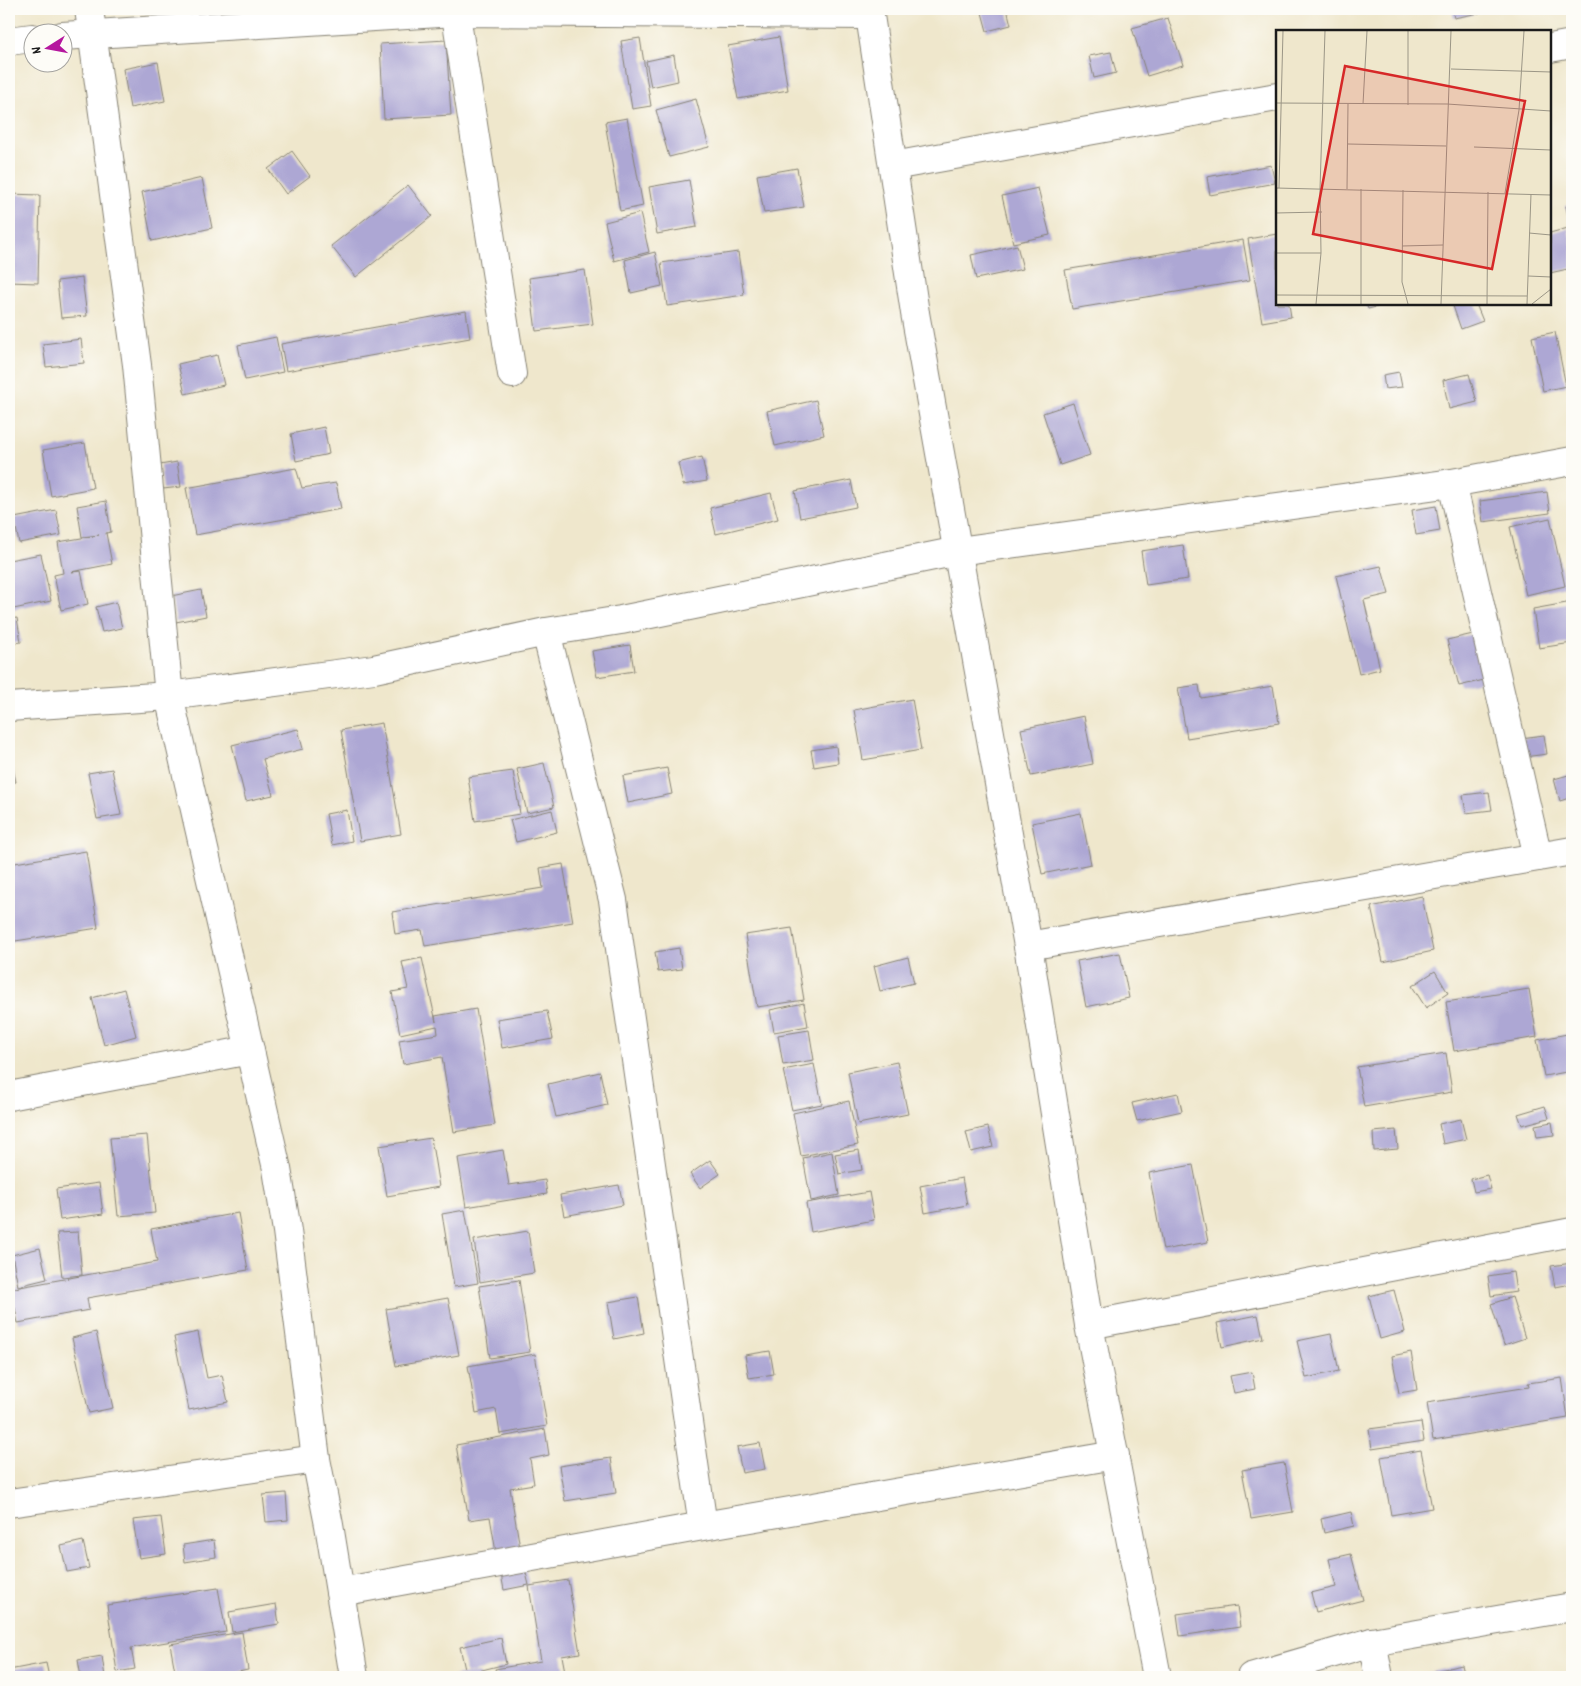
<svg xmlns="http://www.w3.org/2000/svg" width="1581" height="1686" viewBox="0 0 1581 1686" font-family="Dekko,sans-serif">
	<rect width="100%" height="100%" fill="#fdfcf7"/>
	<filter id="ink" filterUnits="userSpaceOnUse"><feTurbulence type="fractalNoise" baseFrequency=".02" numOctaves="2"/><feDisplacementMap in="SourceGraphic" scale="10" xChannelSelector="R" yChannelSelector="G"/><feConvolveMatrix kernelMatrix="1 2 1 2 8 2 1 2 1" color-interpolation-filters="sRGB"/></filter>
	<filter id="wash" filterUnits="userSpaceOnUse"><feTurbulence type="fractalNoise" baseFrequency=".0096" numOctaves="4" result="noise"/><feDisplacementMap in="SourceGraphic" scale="20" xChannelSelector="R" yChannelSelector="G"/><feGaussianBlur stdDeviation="1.12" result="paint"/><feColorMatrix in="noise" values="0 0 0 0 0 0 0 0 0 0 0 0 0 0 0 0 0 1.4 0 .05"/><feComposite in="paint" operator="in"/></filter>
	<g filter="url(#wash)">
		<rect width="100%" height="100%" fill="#efe7cc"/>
		<g id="blocks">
			<!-- building -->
			<g fill="#ada7d4">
				<path d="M 981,9 L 1007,9 L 1011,25 L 987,31 Z"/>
				<path d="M 1452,9 L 1478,9 L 1479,13 L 1454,18 Z"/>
				<path d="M 1168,18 L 1183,65 L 1147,76 L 1132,28 Z"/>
				<path d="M 779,37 L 788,90 L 738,99 L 728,46 Z"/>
				<path d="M 640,38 L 651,106 L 632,109 L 621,41 Z"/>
				<path d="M 446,40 L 451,115 L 384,119 L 380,44 Z"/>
				<path d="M 1111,52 L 1116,73 L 1094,78 L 1089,56 Z"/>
				<path d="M 674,55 L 678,81 L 651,87 L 646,61 Z"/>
				<path d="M 158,62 L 165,101 L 130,108 L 123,69 Z"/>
				<path d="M 696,99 L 709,147 L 669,157 L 656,110 Z"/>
				<path d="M 627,118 L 643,206 L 620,211 L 605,122 Z"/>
				<path d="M 292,151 L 310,176 L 286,194 L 268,169 Z"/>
				<path d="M 1271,165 L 1275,183 L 1210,195 L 1207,177 Z"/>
				<path d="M 797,168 L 804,207 L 764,213 L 757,175 Z"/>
				<path d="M 202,178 L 212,228 L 152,241 L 142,192 Z"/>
				<path d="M 689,180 L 697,227 L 657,234 L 649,187 Z"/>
				<path d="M 408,185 L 432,216 L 356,277 L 331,246 Z"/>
				<path d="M 1038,188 L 1050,235 L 1013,243 L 1002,196 Z"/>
				<path d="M 9,194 L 40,195 L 38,283 L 9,282 Z"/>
				<path d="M 1572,204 L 1572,232 L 1571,232 L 1566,206 Z"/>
				<path d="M 640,213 L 649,252 L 614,261 L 605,222 Z"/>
				<path d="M 1568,228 L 1572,247 L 1572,268 L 1550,273 L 1550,233 Z"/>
				<path d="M 1277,234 L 1277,304 L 1289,304 L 1291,317 L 1262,322 L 1248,239 Z"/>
				<path d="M 1243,240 L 1250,280 L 1072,309 L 1065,270 Z"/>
				<path d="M 1017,245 L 1023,269 L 976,279 L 971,255 Z"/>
				<path d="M 655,252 L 662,286 L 631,293 L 625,260 Z"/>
				<path d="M 738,252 L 744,295 L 667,306 L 661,263 Z"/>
				<path d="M 585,270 L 593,324 L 536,331 L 529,278 Z"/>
				<path d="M 82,278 L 87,316 L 61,318 L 57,281 Z"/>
				<path d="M 1366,304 L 1388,304 L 1368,309 Z"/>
				<path d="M 1460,304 L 1476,304 L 1483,321 L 1461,329 L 1453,306 Z"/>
				<path d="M 466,311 L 470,338 L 286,371 L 281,344 Z"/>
				<path d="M 1555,332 L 1566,386 L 1543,391 L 1532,337 Z"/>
				<path d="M 276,337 L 283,372 L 245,380 L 238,345 Z"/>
				<path d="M 81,339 L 84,363 L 46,367 L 43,344 Z"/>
				<path d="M 217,355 L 224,385 L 185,394 L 178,364 Z"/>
				<path d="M 1399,372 L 1402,387 L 1385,389 L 1383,375 Z"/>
				<path d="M 1469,374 L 1477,402 L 1449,409 L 1443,380 Z"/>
				<path d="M 816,400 L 824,435 L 775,446 L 767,411 Z"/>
				<path d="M 1073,403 L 1090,455 L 1060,465 L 1043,413 Z"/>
				<path d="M 324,427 L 329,454 L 296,461 L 291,434 Z"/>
				<path d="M 85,443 L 93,488 L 51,496 L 43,450 Z"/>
				<path d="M 702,457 L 707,481 L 683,485 L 678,463 Z"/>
				<path d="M 177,462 L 181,487 L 163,489 L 160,465 Z"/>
				<path d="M 296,468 L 302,488 L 336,483 L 341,509 L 195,535 L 186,488 Z"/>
				<path d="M 851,480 L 856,507 L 800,518 L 795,491 Z"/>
				<path d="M 1547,492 L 1550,513 L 1483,522 L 1480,501 Z"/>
				<path d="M 771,493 L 778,519 L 716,534 L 710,508 Z"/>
				<path d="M 106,501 L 111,532 L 106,533 L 112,564 L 71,572 L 81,571 L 88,604 L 61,610 L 54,575 L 63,573 L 58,542 L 99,535 L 82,537 L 77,506 Z"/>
				<path d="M 1436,506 L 1440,531 L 1416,535 L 1412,510 Z"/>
				<path d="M 56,510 L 61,535 L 19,543 L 14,518 Z"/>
				<path d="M 1550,518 L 1565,586 L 1526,595 L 1510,527 Z"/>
				<path d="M 1183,545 L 1188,579 L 1146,585 L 1141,551 Z"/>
				<path d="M 41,554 L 51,601 L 9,610 L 9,560 Z"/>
				<path d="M 1381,566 L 1389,594 L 1364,600 L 1380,669 L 1359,674 L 1336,576 Z"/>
				<path d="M 201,590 L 206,616 L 176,622 L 171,596 Z"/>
				<path d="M 116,602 L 122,628 L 102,632 L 96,607 Z"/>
				<path d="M 1572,602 L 1572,643 L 1539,648 L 1533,609 Z"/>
				<path d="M 17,618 L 21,642 L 9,644 L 9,619 Z"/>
				<path d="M 1473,634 L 1484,680 L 1459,686 L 1447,640 Z"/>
				<path d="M 630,645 L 634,671 L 597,677 L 592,651 Z"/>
				<path d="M 1199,685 L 1201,698 L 1273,686 L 1279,723 L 1187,738 L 1178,688 Z"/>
				<path d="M 912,699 L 921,750 L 863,760 L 854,710 Z"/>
				<path d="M 1084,716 L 1093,764 L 1031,776 L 1021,729 Z"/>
				<path d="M 382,723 L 401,834 L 360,841 L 341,730 Z"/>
				<path d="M 298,729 L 303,749 L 263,759 L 273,795 L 246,801 L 232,745 Z"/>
				<path d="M 1544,735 L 1547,754 L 1524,757 L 1521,738 Z"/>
				<path d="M 836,746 L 838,763 L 814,767 L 811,750 Z"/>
				<path d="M 9,752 L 16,782 L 9,783 Z"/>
				<path d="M 544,763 L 554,807 L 527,813 L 517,769 Z"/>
				<path d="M 667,768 L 672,794 L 628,803 L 623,776 Z"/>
				<path d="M 112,769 L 121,815 L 97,819 L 88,773 Z"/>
				<path d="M 513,771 L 520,814 L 475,821 L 468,777 Z"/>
				<path d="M 1572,774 L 1572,797 L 1560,801 L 1554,779 Z"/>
				<path d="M 1489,792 L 1492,810 L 1466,813 L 1463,795 Z"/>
				<path d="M 347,810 L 352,841 L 332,845 L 326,814 Z"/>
				<path d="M 552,810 L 557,832 L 516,842 L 510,820 Z"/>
				<path d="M 1081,813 L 1091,864 L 1042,874 L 1032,823 Z"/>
				<path d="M 86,851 L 98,928 L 9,942 L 9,864 Z"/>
				<path d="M 563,864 L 573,922 L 425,946 L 422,930 L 395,934 L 392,912 L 543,888 L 540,868 Z"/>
				<path d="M 1422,896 L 1433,951 L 1383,962 L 1371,907 Z"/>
				<path d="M 792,928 L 804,1000 L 757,1007 L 745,935 Z"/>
				<path d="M 679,948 L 682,969 L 658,972 L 655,952 Z"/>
				<path d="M 1120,953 L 1129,998 L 1086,1007 L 1077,961 Z"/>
				<path d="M 908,957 L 914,983 L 880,991 L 874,966 Z"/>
				<path d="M 422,958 L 436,1022 L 435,1016 L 476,1009 L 495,1125 L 454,1132 L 442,1057 L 403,1064 L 399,1040 L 438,1034 L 437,1026 L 400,1034 L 392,992 L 408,989 L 402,962 Z"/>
				<path d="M 1435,971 L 1448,993 L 1426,1008 L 1412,986 Z"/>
				<path d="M 124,989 L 136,1036 L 104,1045 L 92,998 Z"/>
				<path d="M 1529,989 L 1537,1037 L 1454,1051 L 1446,1002 Z"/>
				<path d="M 804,1003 L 808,1026 L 774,1032 L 770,1010 Z"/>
				<path d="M 547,1011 L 553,1039 L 502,1048 L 497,1019 Z"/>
				<path d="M 809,1030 L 814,1060 L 783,1065 L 778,1035 Z"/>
				<path d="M 1572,1033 L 1572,1071 L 1544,1076 L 1537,1040 Z"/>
				<path d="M 1446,1053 L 1452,1092 L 1364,1107 L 1357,1067 Z"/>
				<path d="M 897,1062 L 908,1114 L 858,1124 L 848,1072 Z"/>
				<path d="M 814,1064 L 822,1104 L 792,1110 L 783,1070 Z"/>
				<path d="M 600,1072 L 607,1105 L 556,1117 L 548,1084 Z"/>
				<path d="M 1178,1093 L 1182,1111 L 1137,1121 L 1132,1103 Z"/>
				<path d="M 849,1101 L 858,1145 L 801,1156 L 793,1113 Z"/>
				<path d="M 1545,1106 L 1549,1118 L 1522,1125 L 1518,1114 Z"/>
				<path d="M 1461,1119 L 1466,1139 L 1443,1144 L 1439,1124 Z"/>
				<path d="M 1552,1122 L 1554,1135 L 1537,1137 L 1535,1125 Z"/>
				<path d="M 988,1127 L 993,1147 L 971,1152 L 966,1132 Z"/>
				<path d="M 1396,1130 L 1398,1149 L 1374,1151 L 1373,1132 Z"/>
				<path d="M 147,1135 L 155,1213 L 118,1216 L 110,1138 Z"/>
				<path d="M 431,1138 L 439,1187 L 387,1196 L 379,1146 Z"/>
				<path d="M 503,1150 L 509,1185 L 545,1180 L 547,1194 L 466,1207 L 458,1158 Z"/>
				<path d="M 859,1150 L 862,1170 L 839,1174 L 835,1154 Z"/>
				<path d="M 832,1152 L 839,1195 L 811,1201 L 803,1158 Z"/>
				<path d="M 710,1160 L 720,1174 L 700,1188 L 690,1174 Z"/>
				<path d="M 1193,1165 L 1208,1242 L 1163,1250 L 1149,1173 Z"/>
				<path d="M 1487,1175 L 1491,1189 L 1474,1192 L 1471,1179 Z"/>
				<path d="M 962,1178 L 967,1205 L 925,1213 L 920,1186 Z"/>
				<path d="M 99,1183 L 103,1214 L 60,1220 L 56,1189 Z"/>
				<path d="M 619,1185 L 623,1205 L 564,1216 L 560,1195 Z"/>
				<path d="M 869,1192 L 874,1220 L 811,1232 L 806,1203 Z"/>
				<path d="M 465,1210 L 478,1283 L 454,1287 L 442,1214 Z"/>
				<path d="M 238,1213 L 248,1270 L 87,1298 L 89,1310 L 18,1323 L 15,1308 L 9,1310 L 9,1289 L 157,1262 L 151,1229 Z"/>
				<path d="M 528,1231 L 534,1273 L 480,1282 L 474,1240 Z"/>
				<path d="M 78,1232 L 82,1275 L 62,1277 L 57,1233 Z"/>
				<path d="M 40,1248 L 47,1279 L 18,1286 L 12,1255 Z"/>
				<path d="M 1572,1263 L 1572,1284 L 1555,1287 L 1551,1266 Z"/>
				<path d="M 1513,1272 L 1516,1292 L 1491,1296 L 1488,1276 Z"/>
				<path d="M 519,1280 L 530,1352 L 490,1358 L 479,1286 Z"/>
				<path d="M 1394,1290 L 1405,1332 L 1380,1339 L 1369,1296 Z"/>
				<path d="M 638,1297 L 644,1333 L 614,1339 L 608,1302 Z"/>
				<path d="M 1512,1297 L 1525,1338 L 1504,1345 L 1491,1304 Z"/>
				<path d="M 448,1298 L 459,1355 L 396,1366 L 386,1309 Z"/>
				<path d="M 1258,1315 L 1263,1338 L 1222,1347 L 1217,1323 Z"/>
				<path d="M 96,1332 L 113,1408 L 89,1413 L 72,1338 Z"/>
				<path d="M 198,1332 L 207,1378 L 222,1375 L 228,1402 L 189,1410 L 174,1337 Z"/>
				<path d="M 1331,1334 L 1339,1371 L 1306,1378 L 1297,1341 Z"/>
				<path d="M 770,1351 L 774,1374 L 749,1378 L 745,1355 Z"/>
				<path d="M 1411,1352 L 1417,1390 L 1399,1393 L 1392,1356 Z"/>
				<path d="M 535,1354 L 547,1426 L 500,1434 L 496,1409 L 476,1413 L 468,1366 Z"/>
				<path d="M 1252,1372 L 1255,1389 L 1234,1393 L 1230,1376 Z"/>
				<path d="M 1562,1378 L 1568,1418 L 1433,1440 L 1427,1403 L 1529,1387 L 1528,1383 Z"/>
				<path d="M 1421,1422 L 1424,1441 L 1372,1449 L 1369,1429 Z"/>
				<path d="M 545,1429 L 549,1455 L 530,1459 L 534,1484 L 510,1488 L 521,1554 L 497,1558 L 490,1517 L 469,1520 L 456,1445 Z"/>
				<path d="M 760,1443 L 765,1469 L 742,1473 L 737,1447 Z"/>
				<path d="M 1421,1450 L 1432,1508 L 1391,1515 L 1381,1457 Z"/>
				<path d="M 611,1458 L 616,1493 L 565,1501 L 559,1466 Z"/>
				<path d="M 1284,1463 L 1293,1512 L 1251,1519 L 1242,1470 Z"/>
				<path d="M 286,1493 L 288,1520 L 266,1522 L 263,1495 Z"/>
				<path d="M 1351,1512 L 1354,1526 L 1324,1533 L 1321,1519 Z"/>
				<path d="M 161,1517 L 166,1554 L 139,1558 L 133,1520 Z"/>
				<path d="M 214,1540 L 216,1557 L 185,1562 L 183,1545 Z"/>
				<path d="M 83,1541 L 89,1568 L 67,1572 L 61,1546 Z"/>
				<path d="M 1351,1554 L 1363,1600 L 1316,1612 L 1311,1593 L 1336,1587 L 1329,1559 Z"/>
				<path d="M 525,1569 L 529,1585 L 504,1590 L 501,1574 Z"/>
				<path d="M 568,1580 L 580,1653 L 562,1656 L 566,1677 L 497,1677 L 495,1669 L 541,1661 L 529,1586 Z"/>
				<path d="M 218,1588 L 226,1632 L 131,1648 L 135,1669 L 117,1672 L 107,1605 Z"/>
				<path d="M 276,1604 L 279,1624 L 232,1632 L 229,1612 Z"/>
				<path d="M 1237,1606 L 1240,1627 L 1180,1636 L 1177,1614 Z"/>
				<path d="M 242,1632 L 248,1670 L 210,1677 L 176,1677 L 170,1644 Z"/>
				<path d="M 501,1638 L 506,1664 L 466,1674 L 460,1647 Z"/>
				<path d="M 102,1656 L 105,1677 L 81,1677 L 78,1660 Z"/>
				<path d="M 46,1663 L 49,1677 L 9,1677 L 9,1670 Z"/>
				<path d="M 1462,1665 L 1465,1677 L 1418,1677 L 1417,1675 Z"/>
				<path d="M 479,1673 L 480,1677 L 453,1677 L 453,1676 Z"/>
			</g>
		</g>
	</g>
	<g filter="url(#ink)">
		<use href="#blocks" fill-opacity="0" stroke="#868274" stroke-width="1"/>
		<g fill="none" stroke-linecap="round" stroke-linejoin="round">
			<defs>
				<g id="minor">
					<path d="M 89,9 L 137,365 L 169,696 L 277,1169 L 287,1231 L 316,1459 L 329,1525 L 354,1677"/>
					<path d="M 455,9 L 512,374"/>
					<path d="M 869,9 L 915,313 L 1028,946 L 1089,1325 L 1157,1677"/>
					<path d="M 62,36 L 456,12 L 870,15"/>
					<path d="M 9,41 L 32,38"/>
					<path d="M 1550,48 L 1572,44"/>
					<path d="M 893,166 L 1277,97"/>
					<path d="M 1452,483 L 1538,857"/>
					<path d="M 546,632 L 613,900 L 703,1526"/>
					<path d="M 9,707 L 169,696 L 374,669 L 546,632 L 621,620 L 958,551 L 1452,483 L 1572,461"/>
					<path d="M 1028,946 L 1572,851"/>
					<path d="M 9,1096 L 250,1050"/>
					<path d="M 1089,1325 L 1572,1232"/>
					<path d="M 9,1503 L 316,1459"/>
					<path d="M 340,1592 L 703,1526 L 1115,1455"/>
					<path d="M 1372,1642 L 1379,1677"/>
					<path d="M 1251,1677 L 1372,1642 L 1572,1607"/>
				</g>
			</defs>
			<!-- minor casing -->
			<use href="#minor" stroke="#868274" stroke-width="30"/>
			<!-- minor -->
			<use href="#minor" stroke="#fff" stroke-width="28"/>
		</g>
	</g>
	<!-- overview -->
	<g transform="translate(1276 30)">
		<rect width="275" height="275" fill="#efe7cc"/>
		<path fill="none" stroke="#9b9686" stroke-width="1" d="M 175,39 L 275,42M 0,73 L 171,74 L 275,81M 87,74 L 91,1M 132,75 L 132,1M 72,114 L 170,116M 198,117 L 275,120M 0,158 L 275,165M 3,158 L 7,1M 71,159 L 72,74M 127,160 L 126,252 L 132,274M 229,163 L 243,80 L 248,1M 0,183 L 46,182M 253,203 L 275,205M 126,216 L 167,215M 0,223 L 45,223M 252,246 L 275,247M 0,265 L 251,266M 40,274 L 45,223 L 44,159 L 49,1M 85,274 L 85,159M 165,274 L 175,1M 211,274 L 212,162M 251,274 L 255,164M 256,274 L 275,259"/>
		<path fill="#d62828" fill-opacity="0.15" stroke="#d62828" stroke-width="2.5" d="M 69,36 L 249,71 L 216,239 L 37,204 Z"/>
		<rect width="275" height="275" fill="none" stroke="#1c1c1c" stroke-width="2.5"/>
	</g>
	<!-- margin -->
	<rect width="1581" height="1686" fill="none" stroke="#fdfcf7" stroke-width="30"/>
	<!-- north arrow -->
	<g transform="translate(48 48) rotate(259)"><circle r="24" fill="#fdfcf7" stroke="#a3a29f"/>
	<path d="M0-4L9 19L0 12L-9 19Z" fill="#b5179e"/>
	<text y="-8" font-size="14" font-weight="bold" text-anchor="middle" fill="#1c1c1c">N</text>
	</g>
</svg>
